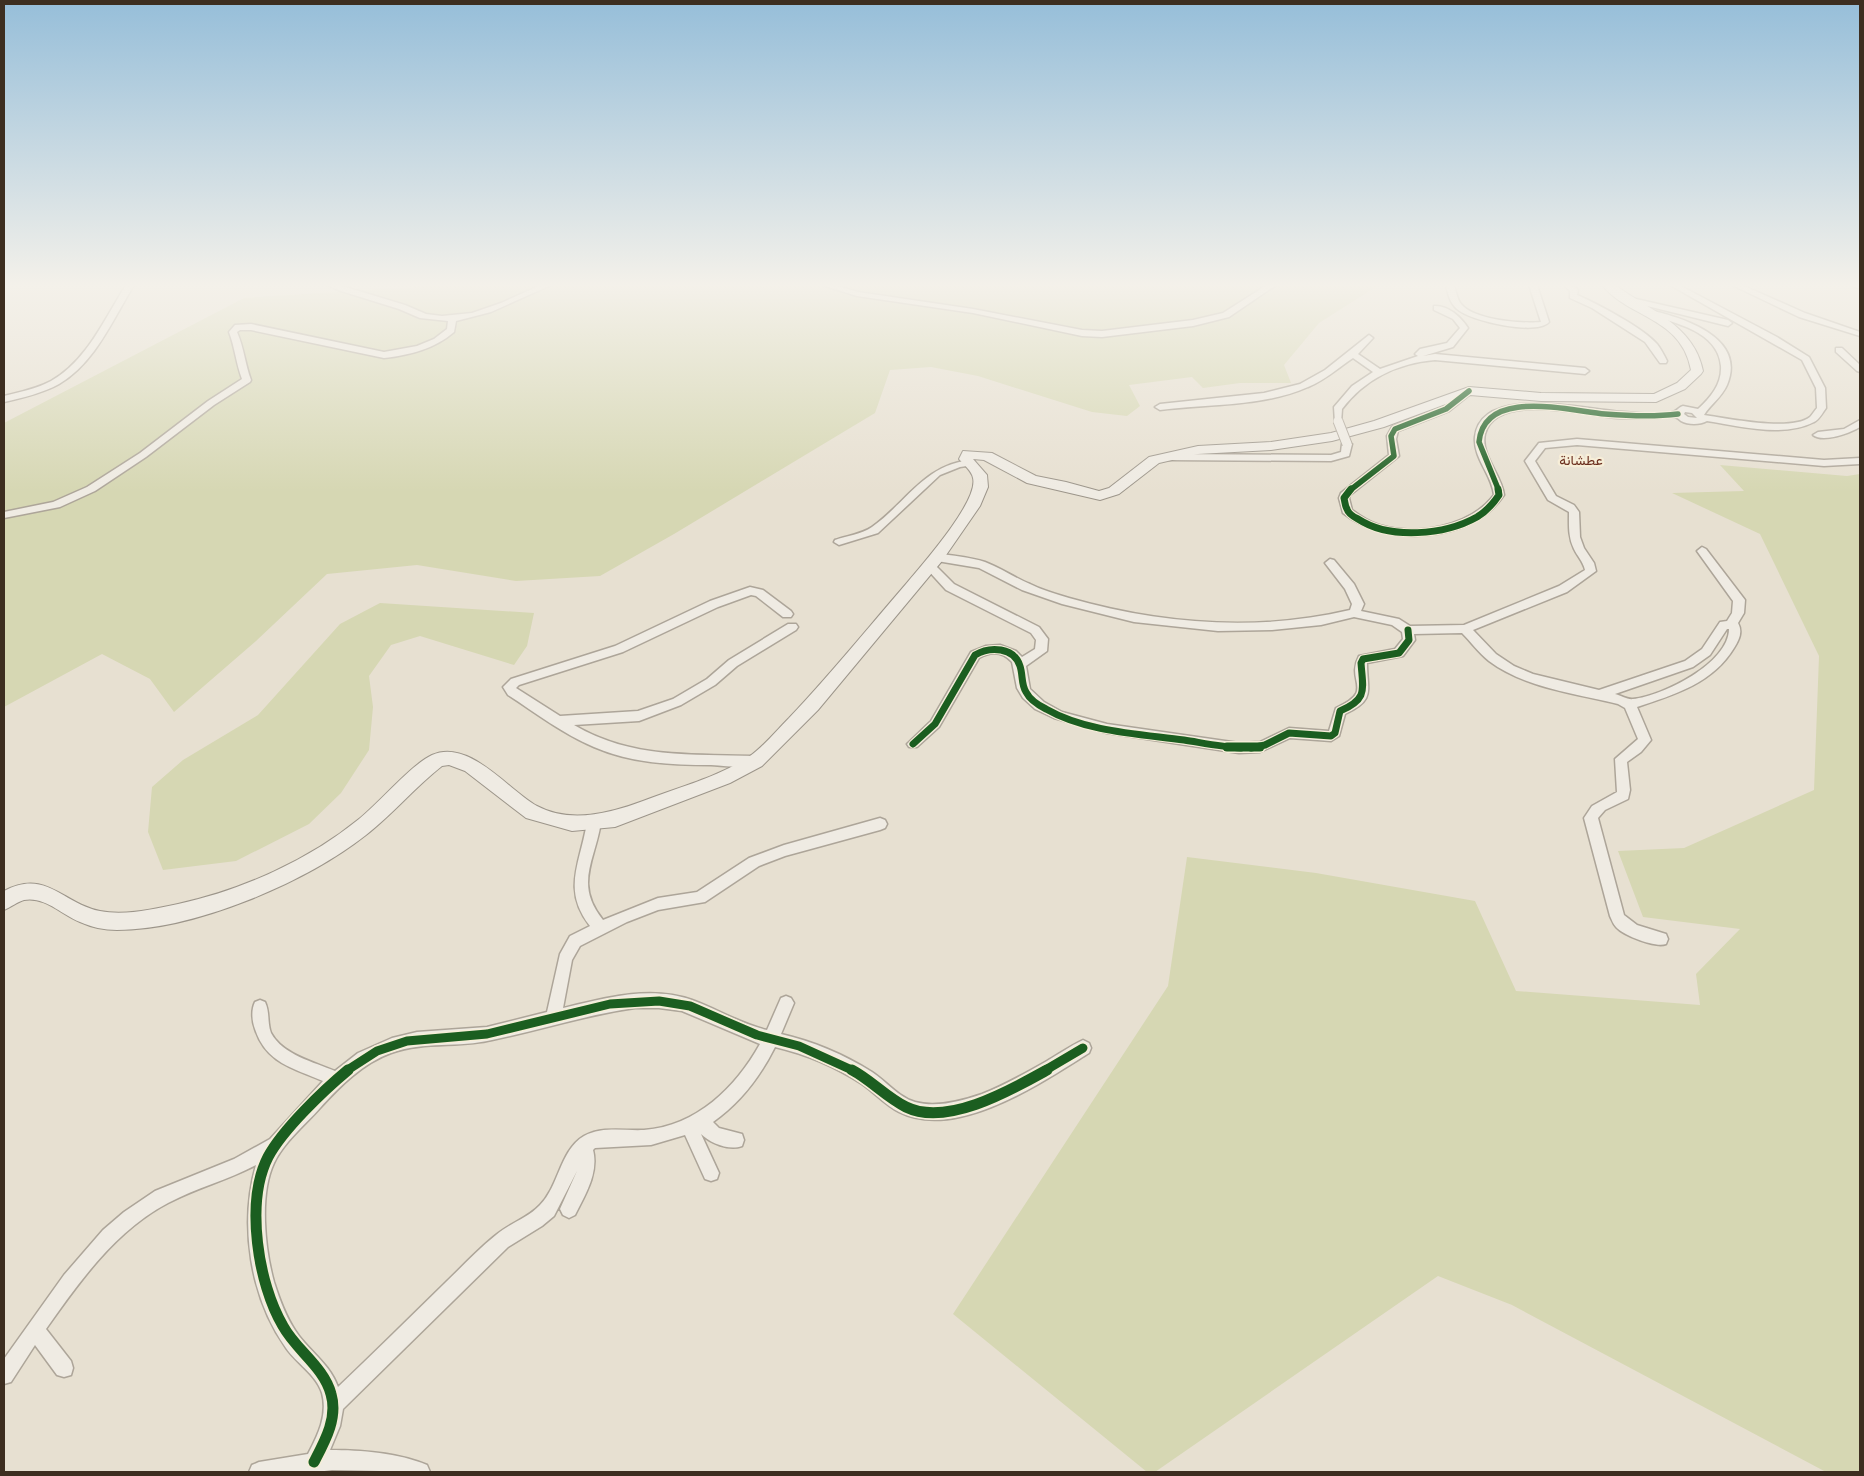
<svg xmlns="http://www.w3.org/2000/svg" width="1864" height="1476" viewBox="0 0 1864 1476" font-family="'Crimson Pro',Vazirmatn,serif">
	<rect width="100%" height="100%" fill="#e7e0d1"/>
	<!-- green -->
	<g fill="#d6d7b3">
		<path d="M 448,285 L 1379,285 L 1319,323 L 1284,365 L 1291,383 L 1240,383 L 1203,388 L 1192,377 L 1129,385 L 1140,406 L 1127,416 L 1092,412 L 978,376 L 931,367 L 890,370 L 875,413 L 674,534 L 600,576 L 516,581 L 417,565 L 327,574 L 256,641 L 174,712 L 150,679 L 102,654 L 4,707 L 4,423 L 244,298 Z"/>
		<path d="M 1720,465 L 1847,476 L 1860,474 L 1860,1472 L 1826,1472 L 1512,1305 L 1438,1276 L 1155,1472 L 1147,1472 L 953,1314 L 1168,986 L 1187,857 L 1316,873 L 1475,901 L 1516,991 L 1700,1005 L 1696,974 L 1740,929 L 1643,917 L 1618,851 L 1684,848 L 1814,790 L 1819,656 L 1760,534 L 1672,493 L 1744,491 Z"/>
		<path d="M 380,603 L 534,613 L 527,646 L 514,665 L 420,636 L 391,645 L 369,676 L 373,707 L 369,750 L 341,793 L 309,824 L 236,861 L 163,870 L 148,832 L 152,787 L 183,760 L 258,715 L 340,624 Z"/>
	</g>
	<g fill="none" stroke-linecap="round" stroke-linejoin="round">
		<defs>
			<g id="minor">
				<path d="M 126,285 L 134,285 C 113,319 95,363 59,384 C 43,393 22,398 4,402 L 4,396 C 20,392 36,389 51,381 C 87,361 105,318 126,285 Z"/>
				<path d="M 328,285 L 339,285 L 405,305 L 426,314 L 442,316 L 472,313 L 501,303 L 541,285 L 551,285 L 491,312 L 456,321 L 454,332 C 434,349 410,355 384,358 L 251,330 L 240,330 L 237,332 C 244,348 245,364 251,380 L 250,382 L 214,405 L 146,457 L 95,491 L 60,507 L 4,518 L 4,512 L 53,502 L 87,487 L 140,453 L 208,401 L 242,379 C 236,363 235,348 229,332 L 235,325 L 251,324 L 384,352 L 417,346 L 434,339 L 447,329 L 448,321 L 420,318 L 399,309 L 338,290 Z"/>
				<path d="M 822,285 L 834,285 L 858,292 L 973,309 L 1082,330 L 1102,331 L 1193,320 L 1223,313 L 1267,285 L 1276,285 L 1229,317 L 1193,326 L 1102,337 L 1082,336 L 973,313 L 857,296 Z"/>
				<path d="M 1446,285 L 1454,285 C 1456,291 1457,299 1461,304 C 1474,320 1521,324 1541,322 L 1529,285 L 1537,285 L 1549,322 C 1537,336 1470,321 1457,309 C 1450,303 1448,294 1446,285 Z"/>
				<path d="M 1564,285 L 1573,285 L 1578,290 L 1577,295 C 1598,304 1643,328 1657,344 C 1661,349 1664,355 1667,361 L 1666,363 L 1660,363 L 1645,342 L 1592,308 L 1570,298 L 1570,291 Z"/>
				<path d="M 1670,285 L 1679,285 L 1777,337 L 1809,357 L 1825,388 L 1826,408 C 1823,412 1819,420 1814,422 C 1783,438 1739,426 1707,421 C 1700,425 1688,425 1681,421 C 1679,419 1678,418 1675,417 C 1669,416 1662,418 1656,418 C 1643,419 1630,418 1618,418 C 1586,416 1496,391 1485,434 C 1480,455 1502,475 1504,495 C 1472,543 1387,548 1343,513 L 1339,498 L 1341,493 L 1389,455 L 1387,436 L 1392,427 L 1443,407 L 1466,389 L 1474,391 L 1449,411 L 1398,431 L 1396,439 L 1399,456 L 1350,495 L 1349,498 L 1352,510 C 1360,516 1369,522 1379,525 C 1416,536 1470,527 1494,495 C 1492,475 1473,458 1475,437 C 1481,382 1589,411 1624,412 C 1639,413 1659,416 1673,412 C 1677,411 1679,407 1683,406 L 1698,409 C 1711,397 1722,384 1721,366 C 1718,331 1675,323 1647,314 L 1646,312 L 1650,310 C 1683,318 1747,337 1727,385 C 1722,397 1710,405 1704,415 C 1726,418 1791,432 1810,417 C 1812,415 1815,410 1817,408 L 1816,388 L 1802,360 ZM 1685,412 L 1692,413 L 1697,418 L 1688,417 L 1684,414 Z"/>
				<path d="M 1732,285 L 1742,285 L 1805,313 L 1860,332 L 1860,336 L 1799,317 Z"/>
				<path d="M 1853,285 L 1860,285 L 1860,288 L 1854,287 Z"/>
				<path d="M 1623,296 L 1728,320 L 1732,323 L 1728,326 L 1623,300 Z"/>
				<path d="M 1434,306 C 1448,305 1461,317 1468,328 L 1453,347 L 1423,356 L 1435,354 L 1585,368 L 1589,371 L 1585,374 L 1435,360 C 1398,363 1365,379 1342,409 L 1341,423 L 1335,423 L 1334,407 L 1352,386 L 1373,372 L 1353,358 C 1338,368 1325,380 1308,387 C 1263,407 1208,404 1160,410 L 1155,407 L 1160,404 L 1264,393 L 1300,384 L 1325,370 L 1369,335 L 1373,338 L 1358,354 L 1380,369 L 1418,356 L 1415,354 L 1420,349 L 1447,343 L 1460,328 L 1453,319 L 1434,310 Z"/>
				<path d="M 1836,348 L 1842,348 L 1860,365 L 1860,372 L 1857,371 L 1836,352 Z"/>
				<path d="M 1860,420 L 1860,427 C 1850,433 1823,443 1813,435 L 1818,432 L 1844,429 Z"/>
				<path d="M 1577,439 L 1824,460 L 1860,458 L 1860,464 L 1824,466 L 1577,445 L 1545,448 L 1535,461 L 1556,496 L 1574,505 L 1579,512 L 1580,537 L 1584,548 L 1594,563 L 1596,571 L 1567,592 L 1473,630 L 1496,654 L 1514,666 L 1533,674 L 1599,690 L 1685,661 L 1702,649 L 1720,622 L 1727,621 L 1732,613 L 1733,601 L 1697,551 L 1702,547 L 1706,549 L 1745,600 L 1744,613 L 1738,623 C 1743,632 1739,640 1734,648 C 1713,683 1674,695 1637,707 L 1651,740 L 1641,752 L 1627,762 L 1630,790 L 1628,799 L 1605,810 L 1598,818 L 1624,915 L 1637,925 L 1666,934 L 1668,939 L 1666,944 C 1656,948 1624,936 1616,927 C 1613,924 1612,920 1610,916 L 1584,818 L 1592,806 L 1617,792 L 1615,759 L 1638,739 L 1625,708 L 1618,704 C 1575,693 1525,688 1489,661 C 1479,653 1471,642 1462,633 L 1414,634 L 1415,640 L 1403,656 L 1367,663 C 1367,691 1376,700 1345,714 L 1339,736 L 1331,741 L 1290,738 L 1260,752 L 1239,753 L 1107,733 L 1054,718 L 1035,709 L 1023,698 L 1017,688 L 1012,662 C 1003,652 991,651 979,658 L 939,727 L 917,747 L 909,747 L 907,744 L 931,721 L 971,652 L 986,646 L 1000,645 L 1016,651 L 1022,657 L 1035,649 L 1036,640 L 1031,633 L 946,590 L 925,567 L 930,563 L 934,564 L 954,584 L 1039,627 L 1048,639 L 1047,651 L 1026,666 L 1030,689 L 1044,702 L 1062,712 L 1107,724 L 1239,743 L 1260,742 L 1289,728 L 1329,731 L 1336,708 C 1376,690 1345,682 1359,656 L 1395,649 L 1403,639 L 1402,632 L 1392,625 L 1354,617 L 1321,625 L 1272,630 L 1218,631 L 1134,622 L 1062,604 L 1022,590 L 979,568 L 937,561 L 932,557 L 937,553 C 952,556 971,557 985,562 C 1001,568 1015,578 1030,584 C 1042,590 1056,594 1069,598 C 1160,624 1257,632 1350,610 L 1352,604 L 1345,589 L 1325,563 L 1330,559 L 1334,560 L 1354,584 L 1364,604 L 1361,611 L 1399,619 L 1410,626 L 1464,625 L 1559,586 L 1585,570 C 1583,561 1577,556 1574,549 C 1568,537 1569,525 1569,512 L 1548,500 L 1525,461 L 1539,443 ZM 1727,629 L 1729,629 C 1729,663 1663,696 1633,699 C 1628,700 1620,695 1615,694 L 1693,667 L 1710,655 Z"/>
				<path d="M 1347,441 L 1352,444 L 1349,456 L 1331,461 L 1169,460 L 1164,457 L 1169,454 L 1331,455 L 1341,452 L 1342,444 Z"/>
				<path d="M 971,460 L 974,461 L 974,465 L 960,467 L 940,475 L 878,533 L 839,545 L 834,542 L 835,540 C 846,536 862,534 872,527 C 906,503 925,464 971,460 Z"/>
				<path d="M 750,587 L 763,590 L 791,611 L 793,614 L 791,617 L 783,617 L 756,596 L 751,595 L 718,607 L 623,652 L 519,685 L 516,688 L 560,716 L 638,711 L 673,699 L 707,679 L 729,660 L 788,624 L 796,624 L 798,627 L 796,630 L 737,666 L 715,685 L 681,705 L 639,721 L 574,725 C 632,759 691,754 756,756 L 761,757 L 762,761 L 761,765 C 746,769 726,766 711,765 C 670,765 631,763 594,747 C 563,734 536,713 508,695 L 503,687 L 511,679 L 615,646 L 710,601 Z"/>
				<path d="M 594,816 L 599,818 L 601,822 C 595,861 574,884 603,920 L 658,898 L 697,892 L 749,858 L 784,845 L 880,818 L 885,820 L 887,824 L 885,828 L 880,830 L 785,856 L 759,866 L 705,902 L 658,910 L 627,922 L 580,946 L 572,960 L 563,1008 C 604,998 651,985 692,1000 C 717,1009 741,1024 767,1030 L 781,998 L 786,996 L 791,998 L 794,1003 L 781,1034 C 812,1041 845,1055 872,1072 C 886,1081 898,1097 915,1102 C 937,1108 962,1101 982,1094 C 1005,1085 1026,1073 1047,1061 C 1059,1054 1070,1046 1083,1040 L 1089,1043 L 1091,1048 L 1089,1053 C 1041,1083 956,1141 899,1112 C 885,1105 875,1093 862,1084 C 836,1067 805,1054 775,1047 C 760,1077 740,1103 713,1122 L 719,1128 L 742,1134 L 744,1140 L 742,1146 C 729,1151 710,1143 701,1134 L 719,1173 L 717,1179 L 711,1181 L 705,1179 L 685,1135 L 651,1145 L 595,1148 L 593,1150 C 599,1173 585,1195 575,1215 L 569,1218 L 563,1215 L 560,1209 L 577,1171 L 554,1216 L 542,1226 L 508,1247 L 343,1409 L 340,1426 L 330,1450 C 361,1450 399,1453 427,1465 L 430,1472 L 332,1470 L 317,1472 L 249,1472 L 252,1465 L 259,1462 L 308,1454 C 318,1435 328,1415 322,1393 C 316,1374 296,1363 286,1348 C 250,1297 239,1225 256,1165 C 228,1180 196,1188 168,1203 C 116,1230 79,1282 46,1329 L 71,1361 L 73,1368 L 71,1375 L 64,1377 L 57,1375 L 35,1345 L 11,1382 L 4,1384 L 4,1359 L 64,1275 L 103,1230 L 124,1212 L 155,1191 L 234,1159 L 270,1139 L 323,1081 C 293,1068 266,1063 255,1029 C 252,1021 251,1010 255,1002 L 260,1000 L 265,1002 C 270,1012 267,1023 271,1033 C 283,1055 314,1062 335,1071 L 358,1053 L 392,1038 L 417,1032 L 487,1027 L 547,1012 L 560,954 L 570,936 L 590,926 C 561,889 581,862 587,822 L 589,818 ZM 635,1008 L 659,1008 L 682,1011 L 760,1044 C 736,1087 697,1126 644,1130 C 624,1131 603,1126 584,1136 C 560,1150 559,1186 540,1205 C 528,1218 510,1223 496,1235 C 478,1249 461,1268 444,1284 C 409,1318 374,1353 338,1387 C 330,1365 313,1354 299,1336 C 287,1320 280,1301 274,1282 C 265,1249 259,1195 274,1163 C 284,1142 305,1125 320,1108 C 340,1086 363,1063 391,1053 C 424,1041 459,1048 492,1040 C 541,1030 585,1015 635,1008 Z"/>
			</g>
			<path id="secondary" d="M 1602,285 L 1615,285 C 1649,310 1694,325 1703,371 L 1701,374 L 1685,389 L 1656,402 L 1541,401 L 1470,395 L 1384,427 L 1332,441 L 1271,450 L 1198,454 L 1159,463 L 1119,494 L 1100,500 L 1027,483 L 984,460 L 973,459 L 987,475 L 988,487 L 980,506 L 942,561 L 818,710 L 762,766 L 730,783 L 615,827 L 572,831 L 526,818 L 465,771 L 449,765 L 442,766 C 415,787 393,814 366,835 C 305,883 194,930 117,930 C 104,930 91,927 80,922 C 62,915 45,896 24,900 C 17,902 11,907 4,910 L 4,891 C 46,868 63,904 100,911 C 125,916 153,909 178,904 C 242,890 309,860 359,819 C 379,803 412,764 432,755 C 469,738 508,790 537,806 C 570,824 611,813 643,801 C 679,787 719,777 750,756 C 765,745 777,730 789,718 C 830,675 867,629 906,584 C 921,566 979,501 973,478 C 972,471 964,465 959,459 L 963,451 L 992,453 L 1036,476 L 1066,482 L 1099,491 L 1109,488 L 1149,457 L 1198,446 L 1271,442 L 1331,433 L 1374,421 L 1469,387 L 1541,393 L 1654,394 L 1677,383 L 1691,370 C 1681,317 1630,319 1602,285 Z"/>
		</defs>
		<!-- minor casing -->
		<use href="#minor" stroke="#ada599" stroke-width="3"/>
		<!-- secondary casing -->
		<use href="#secondary" stroke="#9c958a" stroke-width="2"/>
		<!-- minor -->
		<use href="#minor" fill="#efebe3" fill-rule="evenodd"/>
		<!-- secondary -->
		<use href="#secondary" fill="#efebe3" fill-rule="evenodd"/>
		<defs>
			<path id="minor-bridge" d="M 1338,421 L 1347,444"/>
		</defs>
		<!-- minor-bridge casing -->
		<use href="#minor-bridge" stroke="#ada599" stroke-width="11" stroke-linecap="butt"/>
		<!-- minor-bridge -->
		<use href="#minor-bridge" stroke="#efebe3" stroke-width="9"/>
		<defs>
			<g id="cycleway-far3">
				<path d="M 1349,491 L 1394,456 L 1391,436 L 1395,429 L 1446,409 L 1469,391"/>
				<path d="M 1499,491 L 1479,442 C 1484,387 1570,411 1605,414 C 1630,416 1654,417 1678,414"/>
			</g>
			<g id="cycleway-far2">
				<path d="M 1351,489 L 1344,498 C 1345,502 1345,506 1347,509 C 1348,513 1354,517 1358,519 C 1390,540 1445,535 1477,517 C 1487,511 1493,504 1499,495 L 1498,489"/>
				<path d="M 913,744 L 935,724 L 975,655 C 990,646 1014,647 1020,666 C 1023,675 1021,684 1026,692 C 1030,700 1038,705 1046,709 C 1086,732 1139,734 1184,740 C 1203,743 1222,747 1241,748"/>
				<path d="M 1251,748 L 1265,745 L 1289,733 L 1331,736 L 1335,733 L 1340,711 C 1368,699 1363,690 1361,663 L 1363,659 L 1399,653 L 1409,640 L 1408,630"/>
			</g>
			<g id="cycleway-far1">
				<path d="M 1227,747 L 1260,747"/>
				<path d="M 346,1071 L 377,1051 L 407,1041 L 487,1034 L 610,1004 L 659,1001 L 690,1006 L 757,1035 L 799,1046 L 854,1071"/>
				<path d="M 1044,1071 L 1083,1048"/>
			</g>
			<g id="cycleway">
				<path d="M 852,1070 C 871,1080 886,1097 906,1107 C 947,1127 1011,1090 1047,1070"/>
				<path d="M 314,1462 C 325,1441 338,1418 331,1394 C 324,1367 296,1350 283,1326 C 258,1284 245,1202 268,1157 C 283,1129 324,1090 348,1070"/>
			</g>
		</defs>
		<!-- cycleway-far3 casing -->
		<use href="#cycleway-far3" stroke="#f7eed8" stroke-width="8"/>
		<!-- cycleway-far2 casing -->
		<use href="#cycleway-far2" stroke="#f7eed8" stroke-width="9"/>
		<!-- cycleway-far1 casing -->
		<use href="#cycleway-far1" stroke="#f7eed8" stroke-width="12"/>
		<!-- cycleway casing -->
		<use href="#cycleway" stroke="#f7eed8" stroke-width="14"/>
		<!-- cycleway-far3 -->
		<use href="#cycleway-far3" stroke="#1b5e20" stroke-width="5.5"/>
		<!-- cycleway-far2 -->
		<use href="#cycleway-far2" stroke="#1b5e20" stroke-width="7"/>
		<!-- cycleway-far1 -->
		<use href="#cycleway-far1" stroke="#1b5e20" stroke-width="9"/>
		<!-- cycleway -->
		<use href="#cycleway" stroke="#1b5e20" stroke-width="11"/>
	</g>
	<!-- sky -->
	<linearGradient id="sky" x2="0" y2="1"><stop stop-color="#96bed9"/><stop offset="0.58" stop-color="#f4f1ea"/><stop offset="1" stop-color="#f4f1ea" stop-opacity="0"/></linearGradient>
	<rect width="1864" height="492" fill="url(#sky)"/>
	<g text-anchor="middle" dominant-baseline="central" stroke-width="4.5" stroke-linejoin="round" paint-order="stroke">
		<!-- far-quarter labels -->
		<g font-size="14" fill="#6b2e1e" stroke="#f7eed8">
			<text x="1581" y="460">عطشانة</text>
		</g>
	</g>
	<!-- border -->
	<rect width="1864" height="1476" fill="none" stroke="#3d2e20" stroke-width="10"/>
</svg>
